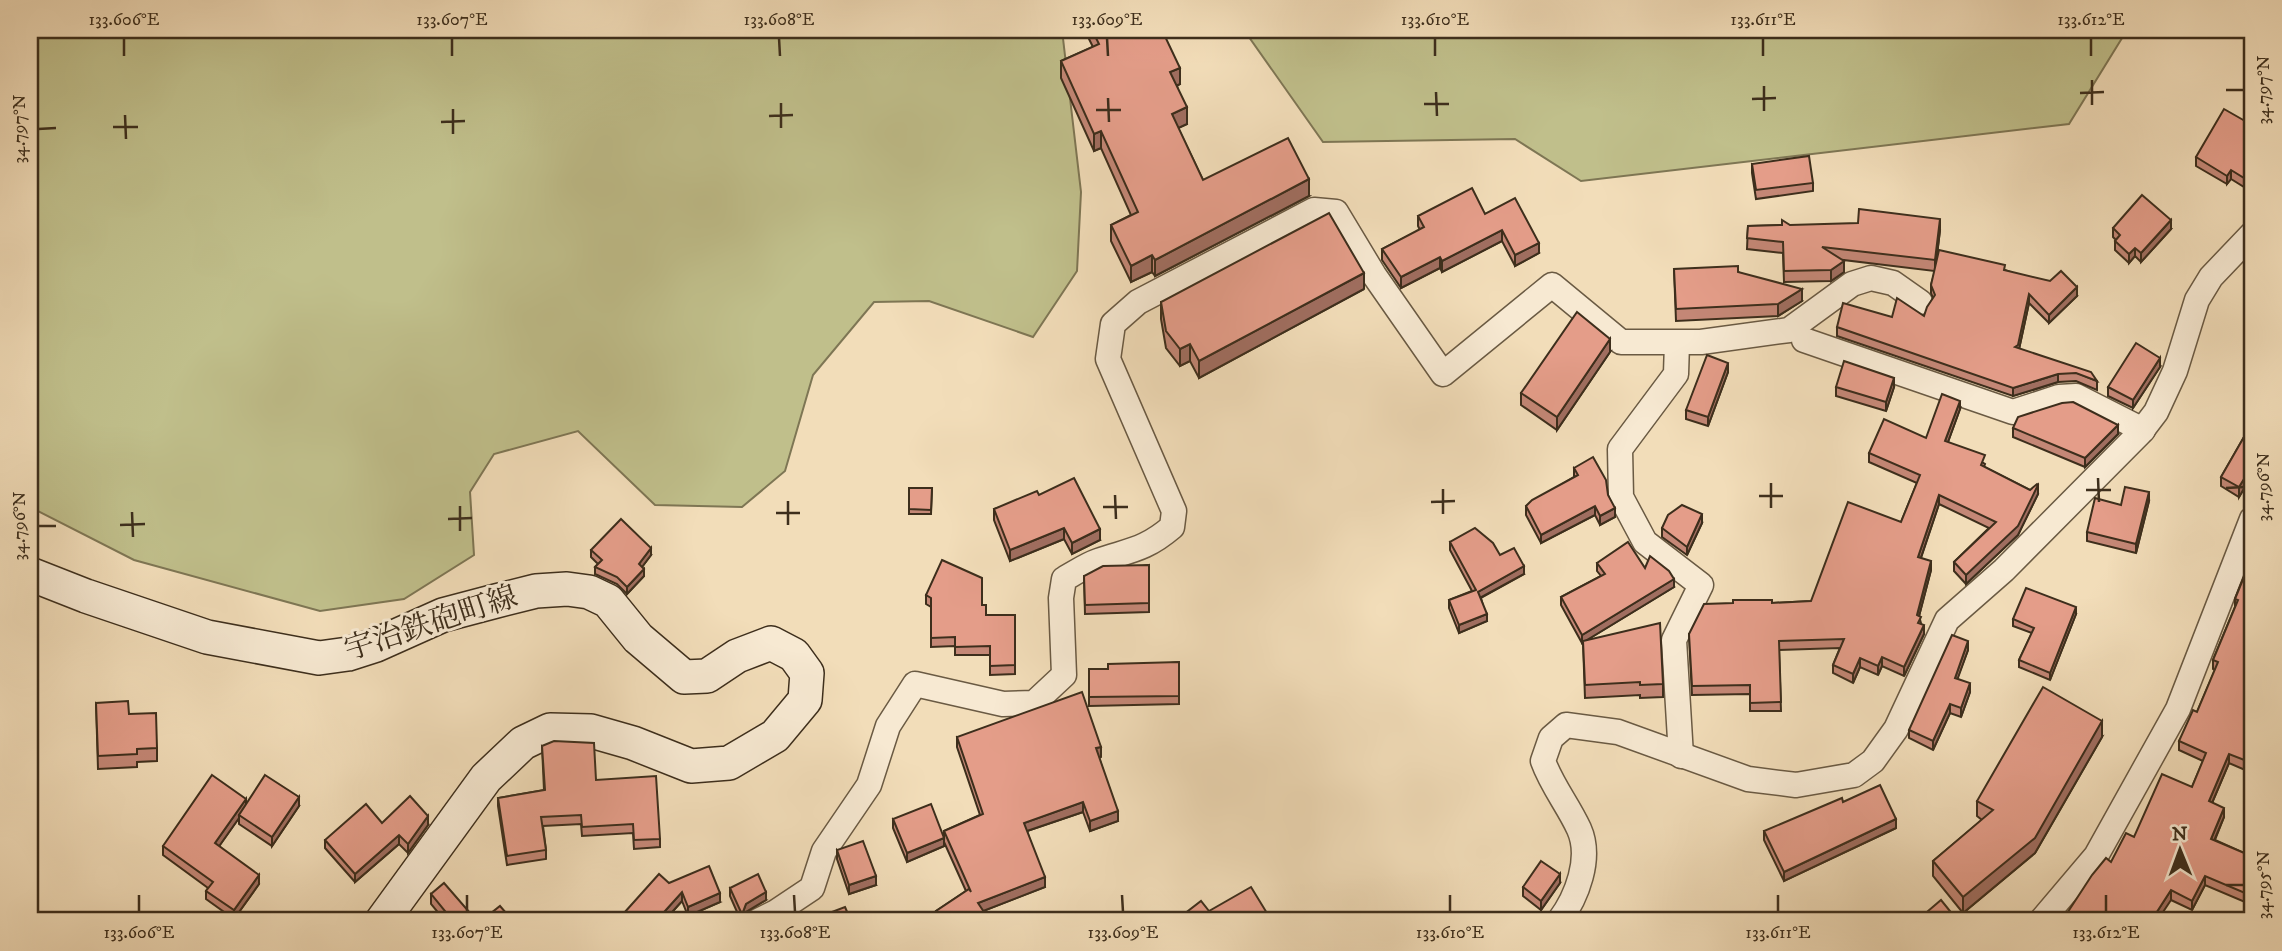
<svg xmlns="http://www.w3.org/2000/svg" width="2282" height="951" viewBox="0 0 2282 951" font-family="'IM FELL DW Pica','Noto Serif JP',serif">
	<rect width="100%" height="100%" fill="#f2ddb9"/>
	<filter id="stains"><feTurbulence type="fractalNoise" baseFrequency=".00286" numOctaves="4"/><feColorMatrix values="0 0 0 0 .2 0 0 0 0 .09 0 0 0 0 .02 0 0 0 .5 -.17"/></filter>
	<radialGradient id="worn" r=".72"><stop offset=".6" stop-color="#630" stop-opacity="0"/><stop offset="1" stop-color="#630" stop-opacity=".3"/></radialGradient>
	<!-- green -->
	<g fill="#c0bf8b" stroke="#7e7654" stroke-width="2">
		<path d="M 30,30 L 1062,30 L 1081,192 L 1077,271 L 1033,337 L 929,301 L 874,302 L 813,375 L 785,471 L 742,507 L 655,505 L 578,431 L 494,454 L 470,492 L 474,555 L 404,599 L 320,611 L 134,560 L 30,507 Z"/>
		<path d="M 1244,30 L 2127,30 L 2069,124 L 1581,181 L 1515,139 L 1323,142 Z"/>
	</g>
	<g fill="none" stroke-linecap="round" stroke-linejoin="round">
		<defs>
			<g id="street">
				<path d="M 1804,340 L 2013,412 L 2059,397 L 2076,396 L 2143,430"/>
				<path d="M 1677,343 L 1676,374 L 1620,449 L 1621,497 L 1645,542 L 1701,585 L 1674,640 L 1681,756"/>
				<path d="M 758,921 L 776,912 L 812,888 L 824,851 L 869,785 L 888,726 L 915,684 L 1003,704 L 1034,703 L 1064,675 L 1061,598 L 1064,579 C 1075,573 1086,565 1098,561 C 1130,550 1145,550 1172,527 L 1174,511 L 1108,359 L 1113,324 L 1138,302 L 1314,210 L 1336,212 L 1374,275 L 1443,374 L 1552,285 L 1621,342 L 1701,342 L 1789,330 L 1852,284 L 1871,278 L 1893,283 L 1920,302"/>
				<path d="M 1559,921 C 1577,897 1592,858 1579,829 C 1568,805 1552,786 1543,761 L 1551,738 L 1566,725 L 1618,732 L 1748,779 L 1796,785 L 1854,775 L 1873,761 L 1896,729 L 1947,620 L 2004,570 L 2140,433 L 2156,412 L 2175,371 L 2197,300 L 2211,277 L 2252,234"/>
				<path d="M 2041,921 L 2096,856 L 2178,709 L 2252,519"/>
			</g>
			<path id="secondary" d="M 30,574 L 86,596 L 207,637 L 319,658 L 348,654 L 376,645 L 443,615 L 496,601 L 536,591 L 567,589 L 589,592 L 608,601 L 638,638 L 684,677 L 707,676 L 737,656 L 771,643 L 794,655 L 807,673 L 805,700 L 775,736 L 729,763 L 691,766 L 633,743 L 591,731 L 550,730 L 523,743 L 486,778 L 382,921"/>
		</defs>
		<!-- street casing -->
		<use href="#street" stroke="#6a5a43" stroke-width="27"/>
		<!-- secondary casing -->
		<use href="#secondary" stroke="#3d2e1c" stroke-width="36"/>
		<!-- street -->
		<use href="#street" stroke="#f7e9d2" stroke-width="24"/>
		<!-- secondary -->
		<use href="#secondary" stroke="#f7e9d2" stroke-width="33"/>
	</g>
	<!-- wall -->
	<g fill="#c48776" stroke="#3d2e1c" stroke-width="2">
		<path d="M 1089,30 L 1162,30 L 1180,84 L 1177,86 L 1187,124 L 1178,128 L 1203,180 L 1309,196 L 1155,276 L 1152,272 L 1131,282 L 1111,241 L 1111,225 L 1131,215 L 1101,148 L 1094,151 L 1061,78 L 1061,61 L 1093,47 L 1089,39 Z"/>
		<path d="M 2252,125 L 2252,185 L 2249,190 L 2231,179 L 2227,184 L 2196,166 L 2196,157 Z"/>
		<path d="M 1752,164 L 1813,183 L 1813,191 L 1756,199 L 1752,173 Z"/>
		<path d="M 1485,214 L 1539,253 L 1515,266 L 1502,241 L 1442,272 L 1440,268 L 1401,288 L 1382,260 L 1382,249 L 1420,230 L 1418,226 L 1418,216 Z"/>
		<path d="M 1790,225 L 1940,230 L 1936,264 L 2005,270 L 2077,296 L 2049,323 L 2029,303 L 2019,349 L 2097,381 L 2097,390 L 2076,381 L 2058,382 L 2013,396 L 1837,336 L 1837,327 L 1892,317 L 1924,316 L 1933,298 L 1931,293 L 1931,285 L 1935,271 L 1843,260 L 1844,272 L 1831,281 L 1784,282 L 1783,253 L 1747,249 L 1748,226 Z"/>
		<path d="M 2113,228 L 2171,229 L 2141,262 L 2135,256 L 2129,263 L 2115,250 L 2115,241 L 2116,240 L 2113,237 Z"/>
		<path d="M 1674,269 L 1738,272 L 1802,301 L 1778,316 L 1676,321 Z"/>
		<path d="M 1364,289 L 1199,378 L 1190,361 L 1180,366 L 1166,348 L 1161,319 L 1161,302 Z"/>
		<path d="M 1610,352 L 1557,430 L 1521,405 L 1521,393 Z"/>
		<path d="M 2160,367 L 2133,408 L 2108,396 L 2108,387 Z"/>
		<path d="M 1728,372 L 1708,426 L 1686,419 L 1686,410 Z"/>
		<path d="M 1836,387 L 1894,387 L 1886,411 L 1836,396 Z"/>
		<path d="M 1960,409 L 1948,442 L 1985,464 L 1984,467 L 2038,494 L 2018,535 L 1966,584 L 1954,571 L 1954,562 L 1989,528 L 1939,504 L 1921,558 L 1931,570 L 1919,616 L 1924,634 L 1904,676 L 1882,666 L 1878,675 L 1860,667 L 1853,683 L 1833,673 L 1833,665 L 1840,648 L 1779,650 L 1781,711 L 1750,711 L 1750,694 L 1692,695 L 1689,634 L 1772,603 L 1811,601 L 1901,522 L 1917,483 L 1869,462 L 1869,453 L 1926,438 Z"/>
		<path d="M 2252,423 L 2252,475 L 2239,497 L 2221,486 L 2221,477 Z"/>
		<path d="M 2013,428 L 2118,434 L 2085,467 L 2013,437 Z"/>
		<path d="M 1574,468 L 1608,495 L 1615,517 L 1600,525 L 1595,515 L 1541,543 L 1526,515 L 1526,506 L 1574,477 Z"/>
		<path d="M 909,488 L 932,488 L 931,514 L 909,514 Z"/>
		<path d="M 1039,495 L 1100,540 L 1072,554 L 1064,539 L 1010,561 L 994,520 L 994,509 Z"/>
		<path d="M 2149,501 L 2136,553 L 2087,541 L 2087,532 L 2121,505 Z"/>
		<path d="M 1702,523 L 1687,555 L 1662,537 L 1662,528 Z"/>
		<path d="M 1450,542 L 1500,555 L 1524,574 L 1481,598 L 1487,621 L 1459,633 L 1449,608 L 1449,600 L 1472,591 L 1450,550 Z"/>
		<path d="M 591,550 L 651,555 L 642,567 L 644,576 L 627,594 L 617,584 L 595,574 L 595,567 L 598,564 L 591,557 Z"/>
		<path d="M 2252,557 L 2252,773 L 2229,763 L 2212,803 L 2224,817 L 2215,840 L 2244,853 L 2252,835 L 2252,905 L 2205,885 L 2192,910 L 2171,900 L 2111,862 L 2134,837 L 2192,787 L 2203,761 L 2179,750 L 2179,741 L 2197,712 L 2215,670 L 2213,669 L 2213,660 L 2235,607 L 2235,599 Z"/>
		<path d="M 1597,563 L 1645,568 L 1674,587 L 1587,640 L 1663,684 L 1663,697 L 1640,698 L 1640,695 L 1585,698 L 1583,642 L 1582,643 L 1561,605 L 1561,597 L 1601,576 L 1597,571 Z"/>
		<path d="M 1149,565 L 1149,612 L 1085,614 L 1084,576 Z"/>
		<path d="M 926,595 L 982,605 L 986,615 L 1015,615 L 1015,674 L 990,675 L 990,655 L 955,655 L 955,646 L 931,647 L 931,607 L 926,604 Z"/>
		<path d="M 2076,614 L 2050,680 L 2019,667 L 2019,660 L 2032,633 L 2013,626 L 2013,619 Z"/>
		<path d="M 1968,650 L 1957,679 L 1970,692 L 1961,717 L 1950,713 L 1933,750 L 1909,738 L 1909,730 Z"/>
		<path d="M 1179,662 L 1179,704 L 1089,706 L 1089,669 L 1108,669 Z"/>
		<path d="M 96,703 L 129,714 L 157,748 L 157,761 L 137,762 L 137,767 L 98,769 Z"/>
		<path d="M 957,737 L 1101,757 L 1099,757 L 1118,821 L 1090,831 L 1083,812 L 1027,831 L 1045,887 L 983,911 L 988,921 L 936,921 L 936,911 L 966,891 L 944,842 L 944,846 L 907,862 L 893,828 L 893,819 L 944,836 L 944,831 L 980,815 L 957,747 Z"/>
		<path d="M 2102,737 L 2035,853 L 1963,913 L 1933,876 L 1933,861 L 1982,820 L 1977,816 L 1977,801 Z"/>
		<path d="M 542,746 L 596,780 L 660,839 L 660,847 L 634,849 L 633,833 L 582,836 L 581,824 L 543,826 L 546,850 L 546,859 L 507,865 L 498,806 L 498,798 L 544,790 Z"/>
		<path d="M 246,804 L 299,806 L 272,846 L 239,824 L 239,818 L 219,846 L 259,884 L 234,919 L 206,899 L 206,891 L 208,888 L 163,855 L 163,846 Z"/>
		<path d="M 428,825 L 408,853 L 399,844 L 355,882 L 325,848 L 325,840 Z"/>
		<path d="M 1896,828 L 1784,881 L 1764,840 L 1764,831 Z"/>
		<path d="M 837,850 L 876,885 L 849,894 L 837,859 Z"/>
		<path d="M 669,883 L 720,902 L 688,916 L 682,901 L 664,921 L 624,921 L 624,913 Z"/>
		<path d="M 1560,883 L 1541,910 L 1523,896 L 1523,887 Z"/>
		<path d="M 730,888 L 766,900 L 746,912 L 745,916 L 748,921 L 741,921 L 730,896 Z"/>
		<path d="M 431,894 L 477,921 L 445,921 L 431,904 Z"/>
	</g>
	<!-- shaded-wall -->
	<g fill="#a06e60" stroke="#3d2e1c" stroke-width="2">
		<path d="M 1180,68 L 1180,84 L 1170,89 L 1170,72 Z"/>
		<path d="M 1187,107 L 1187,124 L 1172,131 L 1172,114 Z"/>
		<path d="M 1101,131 L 1101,148 L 1094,151 L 1094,134 Z"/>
		<path d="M 2231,170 L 2231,179 L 2227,184 L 2227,176 Z"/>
		<path d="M 2252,176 L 2252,185 L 2249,190 L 2249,181 Z"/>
		<path d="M 1309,179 L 1309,196 L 1155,276 L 1155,260 Z"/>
		<path d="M 1940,219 L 1940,230 L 1935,271 L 1935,260 Z"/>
		<path d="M 2171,220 L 2171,229 L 2141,262 L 2141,253 Z"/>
		<path d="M 1502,230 L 1502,241 L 1442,272 L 1442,261 Z"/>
		<path d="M 1539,243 L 1539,253 L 1515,266 L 1515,255 Z"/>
		<path d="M 2135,248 L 2135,256 L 2129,263 L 2129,254 Z"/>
		<path d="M 1152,255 L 1152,272 L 1131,282 L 1131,266 Z"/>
		<path d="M 1440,257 L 1440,268 L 1401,288 L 1401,277 Z"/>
		<path d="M 1844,261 L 1844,272 L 1831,281 L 1831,270 Z"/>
		<path d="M 1364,273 L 1364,289 L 1199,378 L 1199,361 Z"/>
		<path d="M 2077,287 L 2077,296 L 2049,323 L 2049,315 Z"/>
		<path d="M 1802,289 L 1802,301 L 1778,316 L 1778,304 Z"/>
		<path d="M 2029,294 L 2029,303 L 2018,354 L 2015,347 Z"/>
		<path d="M 1610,339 L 1610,352 L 1557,430 L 1557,417 Z"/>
		<path d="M 1190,344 L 1190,361 L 1180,366 L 1180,349 Z"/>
		<path d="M 2160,358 L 2160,367 L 2133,408 L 2133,400 Z"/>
		<path d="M 1728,363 L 1728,372 L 1708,426 L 1708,417 Z"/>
		<path d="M 2058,374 L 2058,382 L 2013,396 L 2013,388 Z"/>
		<path d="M 1894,378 L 1894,387 L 1886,411 L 1886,402 Z"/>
		<path d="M 1960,401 L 1960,409 L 1945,450 L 1945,441 Z"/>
		<path d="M 2118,425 L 2118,434 L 2085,467 L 2085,458 Z"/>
		<path d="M 2252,466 L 2252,475 L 2239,497 L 2239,487 Z"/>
		<path d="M 2038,485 L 2038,494 L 2018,535 L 1966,584 L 1966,575 Z"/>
		<path d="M 2149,492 L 2149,501 L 2136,553 L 2136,544 Z"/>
		<path d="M 1939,495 L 1939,504 L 1918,566 L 1918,557 Z"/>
		<path d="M 1595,506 L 1595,515 L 1541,543 L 1541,535 Z"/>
		<path d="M 1615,508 L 1615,517 L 1600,525 L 1600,516 Z"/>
		<path d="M 1702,514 L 1702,523 L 1687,555 L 1687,547 Z"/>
		<path d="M 1064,528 L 1064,539 L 1010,561 L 1010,550 Z"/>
		<path d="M 1100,529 L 1100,540 L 1072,554 L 1072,543 Z"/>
		<path d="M 651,548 L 651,555 L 639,571 L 639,564 Z"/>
		<path d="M 1931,561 L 1931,570 L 1917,624 L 1917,615 Z"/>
		<path d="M 1524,566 L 1524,574 L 1478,599 L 1478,592 Z"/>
		<path d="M 644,569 L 644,576 L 627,594 L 627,587 Z"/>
		<path d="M 1674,579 L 1674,587 L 1582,643 L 1582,635 Z"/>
		<path d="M 2076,607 L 2076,614 L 2050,680 L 2050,673 Z"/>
		<path d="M 1487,614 L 1487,621 L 1459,633 L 1459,625 Z"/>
		<path d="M 1924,625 L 1924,634 L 1904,676 L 1904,667 Z"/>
		<path d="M 1968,641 L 1968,650 L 1955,686 L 1955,678 Z"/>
		<path d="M 1882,657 L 1882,666 L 1878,675 L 1878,666 Z"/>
		<path d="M 1860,658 L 1860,667 L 1853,683 L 1853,674 Z"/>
		<path d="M 1970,683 L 1970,692 L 1961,717 L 1961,708 Z"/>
		<path d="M 1950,704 L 1950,713 L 1933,750 L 1933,741 Z"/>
		<path d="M 2102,721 L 2102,737 L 2035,853 L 1963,913 L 1963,897 Z"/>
		<path d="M 1101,747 L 1101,757 L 1096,758 L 1096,748 Z"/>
		<path d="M 2229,754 L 2229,763 L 2209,810 L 2209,801 Z"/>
		<path d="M 299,797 L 299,806 L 272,846 L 272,837 Z"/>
		<path d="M 246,799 L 246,808 L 239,815 L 239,818 L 215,852 L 215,843 Z"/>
		<path d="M 1083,802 L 1083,812 L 1024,832 L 1024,823 Z"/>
		<path d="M 2224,808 L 2224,817 L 2211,848 L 2211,839 Z"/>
		<path d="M 1118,811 L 1118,821 L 1090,831 L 1090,821 Z"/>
		<path d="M 428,816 L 428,825 L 408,853 L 408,844 Z"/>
		<path d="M 1896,819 L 1896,828 L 1784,881 L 1784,872 Z"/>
		<path d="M 399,835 L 399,844 L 355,882 L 355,874 Z"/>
		<path d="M 944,838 L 944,846 L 907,862 L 907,853 Z"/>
		<path d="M 1560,874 L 1560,883 L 1541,910 L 1541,901 Z"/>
		<path d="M 259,875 L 259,884 L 234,919 L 234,910 Z"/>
		<path d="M 876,876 L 876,885 L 849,894 L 849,885 Z"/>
		<path d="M 2205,876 L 2205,885 L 2192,910 L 2192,901 Z"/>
		<path d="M 1045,877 L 1045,887 L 978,913 L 978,903 Z"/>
		<path d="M 2171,890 L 2171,900 L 2157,921 L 2151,921 Z"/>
		<path d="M 682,892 L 682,901 L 664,921 L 656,921 Z"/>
		<path d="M 766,892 L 766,900 L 746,912 L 743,921 L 743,912 L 746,904 Z"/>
		<path d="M 720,893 L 720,902 L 688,916 L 688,907 Z"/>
	</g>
	<!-- building -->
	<g fill="#e49d89" stroke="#3d2e1c" stroke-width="2">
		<path d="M 1092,30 L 1162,30 L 1180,68 L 1170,72 L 1187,107 L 1172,114 L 1203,180 L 1288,138 L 1309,179 L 1155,260 L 1152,255 L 1131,266 L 1111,225 L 1138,212 L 1101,131 L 1094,134 L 1061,61 L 1099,44 Z"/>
		<path d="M 2224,109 L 2252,125 L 2252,176 L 2249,181 L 2231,170 L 2227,176 L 2196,157 Z"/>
		<path d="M 1809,156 L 1813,183 L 1756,190 L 1752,164 Z"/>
		<path d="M 1472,188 L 1485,214 L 1515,198 L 1539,243 L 1515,255 L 1502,230 L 1442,261 L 1440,257 L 1401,277 L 1382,249 L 1424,227 L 1418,216 Z"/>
		<path d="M 2142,195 L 2171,220 L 2141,253 L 2135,248 L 2129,254 L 2115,241 L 2120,235 L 2113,228 Z"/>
		<path d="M 1859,209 L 1940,219 L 1935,260 L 1822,247 L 1844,261 L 1831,270 L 1784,271 L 1783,242 L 1747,238 L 1748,226 L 1782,225 L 1782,220 L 1790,225 L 1858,223 Z"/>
		<path d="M 1329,213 L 1364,273 L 1199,361 L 1190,344 L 1180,349 L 1166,331 L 1161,302 Z"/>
		<path d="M 1939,250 L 2005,265 L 2004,270 L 2050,281 L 2061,271 L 2077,287 L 2049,315 L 2029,294 L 2018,345 L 2015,347 L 2091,372 L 2097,381 L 2076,373 L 2058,374 L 2013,388 L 1837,327 L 1843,303 L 1892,317 L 1897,298 L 1924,316 L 1927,307 L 1935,295 L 1931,285 Z"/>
		<path d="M 1738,266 L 1738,272 L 1802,289 L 1778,304 L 1676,309 L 1674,269 Z"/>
		<path d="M 1577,312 L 1610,339 L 1557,417 L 1521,393 Z"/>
		<path d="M 2136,343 L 2160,358 L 2133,400 L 2108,387 Z"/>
		<path d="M 1707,355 L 1728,363 L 1708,417 L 1686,410 Z"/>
		<path d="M 1844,361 L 1894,378 L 1886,402 L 1836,387 Z"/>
		<path d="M 1942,394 L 1960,401 L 1945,441 L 1985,455 L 1981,465 L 2030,490 L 2037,484 L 2038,485 L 2018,526 L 1966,575 L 1954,562 L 1996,522 L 1939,495 L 1918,557 L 1931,561 L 1917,615 L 1921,617 L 1918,623 L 1924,625 L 1904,667 L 1882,657 L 1878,666 L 1860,658 L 1853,674 L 1833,665 L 1844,639 L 1779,641 L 1781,702 L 1750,703 L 1750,685 L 1692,686 L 1689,634 L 1704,604 L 1733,603 L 1733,600 L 1772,600 L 1772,603 L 1811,601 L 1848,502 L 1901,522 L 1920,475 L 1869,453 L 1884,419 L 1926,438 Z"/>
		<path d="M 2073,402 L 2118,425 L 2085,458 L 2013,428 L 2018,417 L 2062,403 Z"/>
		<path d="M 2252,423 L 2252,466 L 2239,487 L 2221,477 Z"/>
		<path d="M 1593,457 L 1606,480 L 1608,495 L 1615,508 L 1600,516 L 1595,506 L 1541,535 L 1526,506 L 1532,500 L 1578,475 L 1574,468 Z"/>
		<path d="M 1074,478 L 1100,529 L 1072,543 L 1064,528 L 1010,550 L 994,509 L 1037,491 L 1039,495 Z"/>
		<path d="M 2125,487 L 2149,492 L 2136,544 L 2087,532 L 2095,498 L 2121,505 Z"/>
		<path d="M 909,488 L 932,488 L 931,510 L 909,509 Z"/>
		<path d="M 1682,505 L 1702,514 L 1687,547 L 1662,528 L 1668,515 Z"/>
		<path d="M 621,519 L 651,548 L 639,564 L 644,569 L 627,587 L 617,577 L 595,567 L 602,560 L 591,550 Z"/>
		<path d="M 1475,528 L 1493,543 L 1500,555 L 1514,548 L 1524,566 L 1478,592 L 1487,614 L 1459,625 L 1449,600 L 1476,590 L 1450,542 Z"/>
		<path d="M 1628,542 L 1645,568 L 1650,556 L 1669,571 L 1674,579 L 1582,635 L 1561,597 L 1605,574 L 1597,563 Z"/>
		<path d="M 2252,557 L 2252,763 L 2229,754 L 2209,801 L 2224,808 L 2211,839 L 2244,853 L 2252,835 L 2252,896 L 2205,876 L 2192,901 L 2171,890 L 2151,921 L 2062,921 L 2092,875 L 2106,858 L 2111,862 L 2126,833 L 2134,837 L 2162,774 L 2192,787 L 2206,753 L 2179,741 L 2193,710 L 2197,712 L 2218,662 L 2213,660 L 2238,600 L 2235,599 Z"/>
		<path d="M 942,560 L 982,578 L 982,605 L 986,605 L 986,615 L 1015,615 L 1015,665 L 990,666 L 990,646 L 955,647 L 955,637 L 931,638 L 931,598 L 926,595 Z"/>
		<path d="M 1149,565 L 1149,603 L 1085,605 L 1084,576 L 1103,566 Z"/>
		<path d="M 2026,588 L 2076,607 L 2050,673 L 2019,660 L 2034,628 L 2013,619 Z"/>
		<path d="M 1660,623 L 1663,684 L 1640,685 L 1640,682 L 1585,685 L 1583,641 Z"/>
		<path d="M 1952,635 L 1968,641 L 1955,678 L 1970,683 L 1961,708 L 1950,704 L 1933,741 L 1909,730 Z"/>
		<path d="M 1179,662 L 1179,696 L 1089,697 L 1089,669 L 1108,669 L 1108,664 Z"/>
		<path d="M 2043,687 L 2102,721 L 2035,838 L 1963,897 L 1933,861 L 1993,810 L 1977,801 Z"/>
		<path d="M 1082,692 L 1101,747 L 1096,748 L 1118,811 L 1090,821 L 1083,802 L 1024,823 L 1045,877 L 978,903 L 988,918 L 982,921 L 943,921 L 936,911 L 969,889 L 971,892 L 944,831 L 983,814 L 957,737 Z"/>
		<path d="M 128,701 L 129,714 L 156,713 L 157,748 L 137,749 L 137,754 L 98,756 L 96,703 Z"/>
		<path d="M 554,741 L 594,743 L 596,780 L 656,776 L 660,839 L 634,840 L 633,824 L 582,827 L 581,815 L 541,817 L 546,850 L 507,856 L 498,798 L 545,790 L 542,746 Z"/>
		<path d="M 212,775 L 246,799 L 215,843 L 259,875 L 234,910 L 206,891 L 213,882 L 163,846 Z"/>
		<path d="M 265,775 L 299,797 L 272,837 L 239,815 Z"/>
		<path d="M 1880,785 L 1896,819 L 1784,872 L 1764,831 L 1842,798 L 1843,802 Z"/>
		<path d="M 410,796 L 428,816 L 408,844 L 399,835 L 355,874 L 325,840 L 366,804 L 382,823 Z"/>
		<path d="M 931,804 L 944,838 L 907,853 L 893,819 Z"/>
		<path d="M 863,841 L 876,876 L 849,885 L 837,850 Z"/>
		<path d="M 1541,861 L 1560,874 L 1541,901 L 1523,887 Z"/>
		<path d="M 709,866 L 720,893 L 688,907 L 682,892 L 656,921 L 633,921 L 624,913 L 659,874 L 669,883 Z"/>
		<path d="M 758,874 L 766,892 L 746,904 L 743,912 L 748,921 L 745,921 L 730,888 Z"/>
		<path d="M 444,883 L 477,921 L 453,921 L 431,894 Z"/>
		<path d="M 1251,887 L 1270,918 L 1264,921 L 1175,921 L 1201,901 L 1209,911 Z"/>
		<path d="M 1941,900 L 1958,921 L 1925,921 L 1921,917 Z"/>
		<path d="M 500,906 L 513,921 L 481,921 Z"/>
		<path d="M 845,907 L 851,921 L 808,921 Z"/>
		<path d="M 790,917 L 792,921 L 775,921 Z"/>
	</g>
	<!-- ticks -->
	<path fill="none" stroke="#3d2e1c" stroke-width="2.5" d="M 124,38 L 124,56M 452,38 L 452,56M 779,38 L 780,56M 1107,38 L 1108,56M 1435,38 L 1435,56M 1763,38 L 1763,56M 2091,38 L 2091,56M 2092,80 L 2092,105M 1764,86 L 1764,111M 2226,90 L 2244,90M 1436,92 L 1437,116M 2080,93 L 2104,92M 1108,98 L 1109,122M 1752,99 L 1776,98M 781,103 L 781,128M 1424,104 L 1449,104M 453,109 L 453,134M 1096,110 L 1121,110M 125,115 L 126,139M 769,116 L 793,115M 441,122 L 465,121M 113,127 L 138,127M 38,129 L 56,128M 2098,478 L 2099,502M 1771,483 L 1771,508M 2226,488 L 2244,487M 1443,489 L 1443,514M 2086,490 L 2111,490M 1115,495 L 1116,519M 1759,496 L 1783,496M 788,501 L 788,525M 1431,502 L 1455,501M 460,506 L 460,531M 1103,507 L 1128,507M 132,512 L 133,537M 776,513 L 800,513M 448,519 L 472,518M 120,525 L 145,524M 38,526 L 56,526M 2226,885 L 2244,885M 139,895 L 139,912M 467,895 L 467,912M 794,895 L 795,912M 1122,895 L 1123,912M 1450,895 L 1450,912M 1778,895 L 1778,912M 2106,895 L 2106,912"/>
	<g text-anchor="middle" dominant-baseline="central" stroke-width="6" stroke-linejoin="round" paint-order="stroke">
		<!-- street labels -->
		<g font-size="30" fill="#3d2e1c" stroke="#f7e9d2">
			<text transform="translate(431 624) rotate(-18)">宇治鉄砲町線</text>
		</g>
	</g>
	<!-- margin -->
	<rect width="2282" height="951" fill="none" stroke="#f2ddb9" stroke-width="77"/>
	<!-- north arrow -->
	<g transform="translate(2180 850) rotate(359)" stroke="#f7e9d2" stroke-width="5" paint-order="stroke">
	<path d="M0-5L12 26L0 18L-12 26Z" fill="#3d2e1c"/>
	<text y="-10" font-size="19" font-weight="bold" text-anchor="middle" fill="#3d2e1c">N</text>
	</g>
	<rect x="38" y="38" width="2206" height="874" fill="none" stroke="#3d2e1c" stroke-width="2.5"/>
	<g font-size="18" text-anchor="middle" fill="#3d2e1c">
		<text x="124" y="25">133.606°E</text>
		<text x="452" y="25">133.607°E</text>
		<text x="779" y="25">133.608°E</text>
		<text x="1107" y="25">133.609°E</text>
		<text x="1435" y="25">133.610°E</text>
		<text x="1763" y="25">133.611°E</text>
		<text x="2091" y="25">133.612°E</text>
		<text transform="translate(2263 90) rotate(-90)" y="6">34.797°N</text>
		<text transform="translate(19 129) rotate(-90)" y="6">34.797°N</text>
		<text transform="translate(2263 487) rotate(-90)" y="6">34.796°N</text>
		<text transform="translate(19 526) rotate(-90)" y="6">34.796°N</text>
		<text transform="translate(2263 885) rotate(-90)" y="6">34.795°N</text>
		<text x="139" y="938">133.606°E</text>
		<text x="467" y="938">133.607°E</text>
		<text x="795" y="938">133.608°E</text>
		<text x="1123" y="938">133.609°E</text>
		<text x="1450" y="938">133.610°E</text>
		<text x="1778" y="938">133.611°E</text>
		<text x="2106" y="938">133.612°E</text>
	</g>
	<rect width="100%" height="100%" filter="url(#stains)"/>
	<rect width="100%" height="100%" fill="url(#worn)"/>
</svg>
